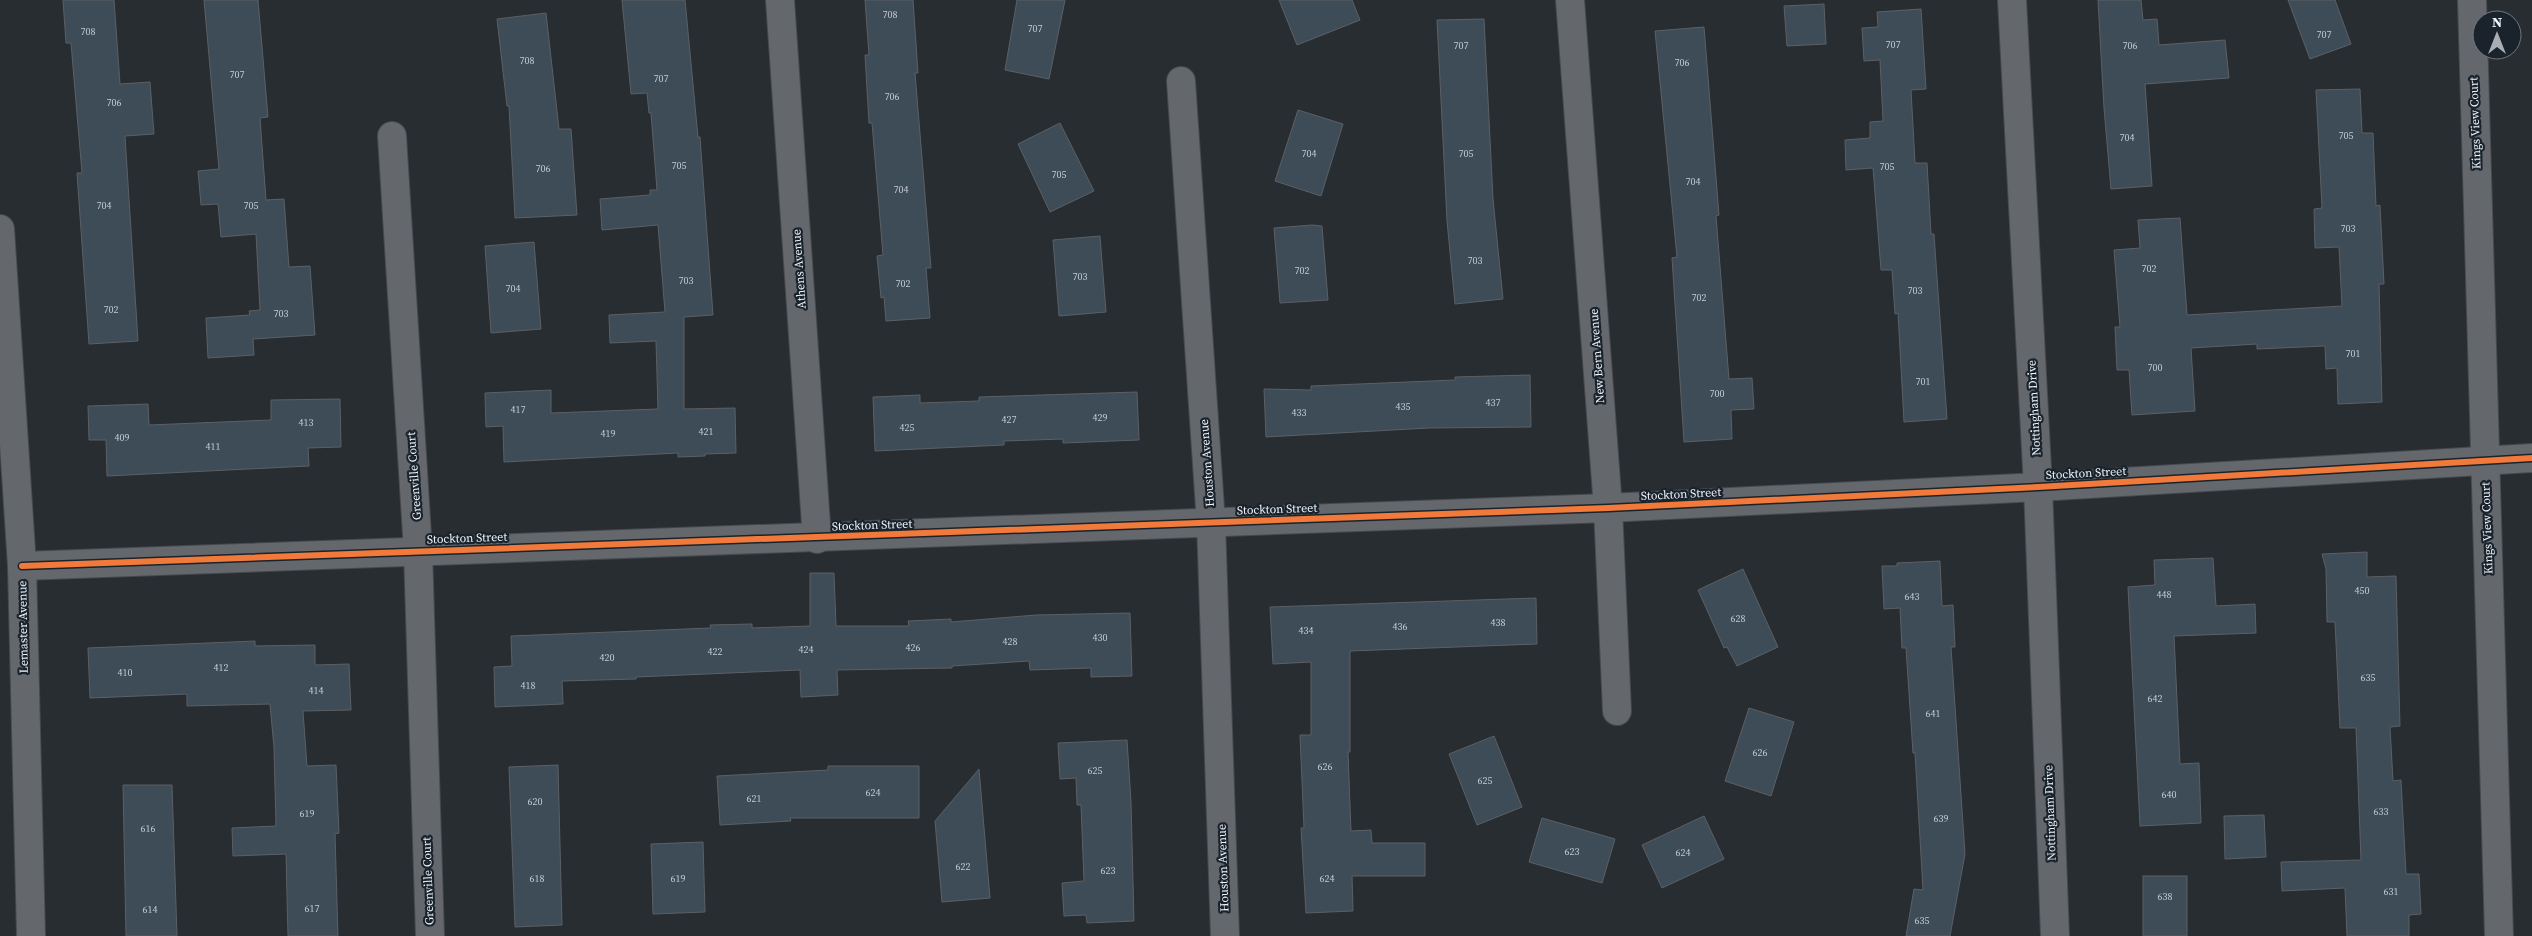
<svg xmlns="http://www.w3.org/2000/svg" width="2532" height="936" viewBox="0 0 2532 936" font-family="'Source Serif 4',serif">
	<rect width="100%" height="100%" fill="#282d32"/>
	<!-- building -->
	<g fill="#3e4c57" stroke="#5c6065">
		<path d="M 63,0 L 114,0 L 120,84 L 150,82 L 154,134 L 125,136 L 138,341 L 89,344 L 77,173 L 82,173 L 71,43 L 66,43 Z"/>
		<path d="M 204,0 L 258,0 L 268,117 L 260,118 L 266,200 L 284,199 L 289,267 L 310,266 L 315,335 L 253,339 L 254,355 L 208,358 L 206,318 L 250,315 L 249,311 L 260,310 L 256,234 L 221,237 L 218,204 L 201,205 L 198,171 L 219,169 Z"/>
		<path d="M 622,0 L 685,0 L 698,137 L 700,137 L 713,315 L 684,317 L 684,409 L 735,408 L 736,453 L 705,454 L 705,456 L 678,457 L 678,453 L 504,462 L 503,426 L 486,427 L 485,393 L 551,390 L 551,413 L 658,409 L 656,341 L 610,343 L 609,315 L 665,312 L 658,225 L 602,230 L 600,199 L 650,195 L 650,190 L 657,190 L 651,113 L 649,113 L 647,93 L 631,94 Z"/>
		<path d="M 865,0 L 913,0 L 918,73 L 915,73 L 931,268 L 926,268 L 930,318 L 886,321 L 884,297 L 881,298 L 877,256 L 883,255 L 872,123 L 869,123 L 865,55 L 869,55 Z"/>
		<path d="M 1017,0 L 1065,0 L 1049,79 L 1005,70 Z"/>
		<path d="M 1279,0 L 1352,0 L 1360,20 L 1297,45 Z"/>
		<path d="M 2098,0 L 2141,0 L 2143,20 L 2157,19 L 2159,45 L 2225,40 L 2229,78 L 2145,84 L 2152,186 L 2111,189 L 2104,108 Z"/>
		<path d="M 2288,0 L 2335,0 L 2351,44 L 2310,59 Z"/>
		<path d="M 1824,4 L 1826,44 L 1787,46 L 1784,6 Z"/>
		<path d="M 1921,9 L 1926,89 L 1911,90 L 1915,163 L 1927,163 L 1931,234 L 1934,234 L 1947,419 L 1904,422 L 1898,313 L 1895,314 L 1892,270 L 1881,270 L 1873,168 L 1846,170 L 1845,140 L 1870,138 L 1870,122 L 1883,121 L 1880,60 L 1864,61 L 1862,28 L 1878,27 L 1877,12 Z"/>
		<path d="M 546,13 L 559,129 L 571,129 L 577,215 L 515,218 L 509,106 L 507,106 L 497,19 Z"/>
		<path d="M 1484,19 L 1493,199 L 1503,299 L 1455,304 L 1447,221 L 1437,20 Z"/>
		<path d="M 1704,27 L 1719,215 L 1716,216 L 1729,379 L 1752,378 L 1754,409 L 1731,410 L 1732,439 L 1684,442 L 1672,258 L 1677,257 L 1655,31 Z"/>
		<path d="M 2360,89 L 2362,133 L 2373,133 L 2376,206 L 2380,205 L 2384,284 L 2379,284 L 2382,402 L 2338,404 L 2337,368 L 2326,369 L 2325,346 L 2257,349 L 2257,344 L 2191,348 L 2195,411 L 2132,415 L 2129,370 L 2117,370 L 2115,327 L 2120,327 L 2114,250 L 2140,248 L 2138,220 L 2180,218 L 2187,315 L 2342,306 L 2339,247 L 2315,248 L 2314,209 L 2322,208 L 2316,90 Z"/>
		<path d="M 1298,110 L 1343,124 L 1321,196 L 1275,181 Z"/>
		<path d="M 1060,123 L 1094,191 L 1050,212 L 1018,144 Z"/>
		<path d="M 1312,225 L 1322,226 L 1328,300 L 1280,303 L 1274,228 Z"/>
		<path d="M 1100,236 L 1106,312 L 1059,316 L 1053,240 Z"/>
		<path d="M 534,242 L 541,329 L 491,333 L 485,246 Z"/>
		<path d="M 1530,375 L 1531,427 L 1429,428 L 1266,437 L 1264,389 L 1311,390 L 1311,386 L 1455,380 L 1455,377 Z"/>
		<path d="M 1137,392 L 1139,440 L 1063,443 L 1063,439 L 1004,441 L 1004,445 L 875,451 L 873,397 L 920,395 L 920,403 L 979,401 L 979,397 Z"/>
		<path d="M 340,399 L 341,447 L 308,448 L 309,466 L 107,476 L 106,440 L 89,440 L 88,406 L 148,404 L 149,425 L 271,420 L 271,400 Z"/>
		<path d="M 2367,552 L 2367,577 L 2396,576 L 2400,726 L 2390,727 L 2393,781 L 2401,780 L 2406,874 L 2419,874 L 2421,914 L 2409,915 L 2409,936 L 2347,936 L 2345,888 L 2282,891 L 2281,862 L 2361,860 L 2356,728 L 2340,728 L 2335,622 L 2327,622 L 2326,569 L 2322,554 Z"/>
		<path d="M 2213,558 L 2216,606 L 2255,604 L 2256,633 L 2174,636 L 2180,764 L 2199,763 L 2201,823 L 2140,826 L 2128,587 L 2155,585 L 2154,560 Z"/>
		<path d="M 1940,561 L 1942,606 L 1953,605 L 1955,647 L 1951,647 L 1965,854 L 1950,936 L 1906,936 L 1914,889 L 1923,890 L 1915,753 L 1913,753 L 1906,648 L 1902,648 L 1900,608 L 1884,609 L 1882,566 L 1897,566 L 1897,563 Z"/>
		<path d="M 1743,569 L 1778,647 L 1737,666 L 1727,647 L 1724,648 L 1698,590 Z"/>
		<path d="M 810,573 L 834,573 L 836,626 L 909,626 L 908,621 L 951,619 L 951,622 L 1036,615 L 1130,613 L 1132,676 L 1091,677 L 1091,668 L 1030,670 L 1029,661 L 952,666 L 952,668 L 837,670 L 838,695 L 801,697 L 800,670 L 636,677 L 636,679 L 562,681 L 563,704 L 495,707 L 494,667 L 512,666 L 511,636 L 711,628 L 710,625 L 752,624 L 752,628 L 810,626 Z"/>
		<path d="M 1536,598 L 1537,644 L 1350,651 L 1350,752 L 1348,752 L 1351,831 L 1371,830 L 1372,843 L 1425,843 L 1425,876 L 1352,876 L 1353,911 L 1306,913 L 1301,828 L 1304,828 L 1300,735 L 1311,735 L 1311,662 L 1273,664 L 1270,607 Z"/>
		<path d="M 255,641 L 255,646 L 315,645 L 315,665 L 349,664 L 351,710 L 303,711 L 307,766 L 336,765 L 339,833 L 335,834 L 338,936 L 288,936 L 286,854 L 233,856 L 232,828 L 276,826 L 274,748 L 270,704 L 187,706 L 187,694 L 90,698 L 88,648 Z"/>
		<path d="M 1749,708 L 1794,722 L 1771,796 L 1725,781 Z"/>
		<path d="M 1494,736 L 1522,807 L 1477,825 L 1449,754 Z"/>
		<path d="M 1127,740 L 1131,802 L 1134,921 L 1087,923 L 1086,915 L 1064,916 L 1062,883 L 1084,881 L 1081,805 L 1077,805 L 1076,778 L 1060,779 L 1058,743 Z"/>
		<path d="M 558,765 L 562,925 L 515,927 L 509,767 Z"/>
		<path d="M 828,766 L 919,766 L 919,818 L 790,818 L 791,821 L 720,825 L 717,776 L 828,770 Z"/>
		<path d="M 979,769 L 990,898 L 942,902 L 935,821 Z"/>
		<path d="M 123,785 L 172,785 L 177,936 L 126,936 Z"/>
		<path d="M 2264,815 L 2266,857 L 2225,859 L 2224,816 Z"/>
		<path d="M 1704,816 L 1724,859 L 1662,888 L 1642,845 Z"/>
		<path d="M 1542,818 L 1615,839 L 1602,883 L 1529,862 Z"/>
		<path d="M 703,842 L 705,912 L 653,914 L 651,844 Z"/>
		<rect x="2143" y="876" width="44" height="60"/>
	</g>
	<g fill="none" stroke-linecap="round" stroke-linejoin="round">
		<defs>
			<g id="minor">
				<path d="M 780,0 L 817,539"/>
				<path d="M 1570,0 L 1608,508 L 1617,711"/>
				<path d="M 2012,0 L 2038,487 L 2055,936"/>
				<path d="M 2472,0 L 2499,936"/>
				<path d="M 1181,81 L 1211,523 L 1225,936"/>
				<path d="M 392,136 L 418,551 L 430,936"/>
				<path d="M 0,229 L 22,566 L 31,936"/>
				<path d="M 22,566 L 1608,508 L 2038,487 L 2532,458"/>
			</g>
		</defs>
		<!-- minor casing -->
		<use href="#minor" stroke="#464a4f" stroke-width="30"/>
		<!-- minor -->
		<use href="#minor" stroke="#64686d" stroke-width="28"/>
		<defs>
			<path id="cycleway" d="M 22,566 L 1608,508 L 2038,487 L 2532,458"/>
		</defs>
		<!-- cycleway casing -->
		<use href="#cycleway" stroke="#1a232c" stroke-width="9"/>
		<!-- cycleway -->
		<use href="#cycleway" stroke="#f17a3a" stroke-width="6"/>
	</g>
	<g text-anchor="middle" dominant-baseline="central" stroke-width="4.5" stroke-linejoin="round" paint-order="stroke">
		<!-- number labels -->
		<g font-size="10" fill="#c2cad1">
			<text x="890" y="14">708</text>
			<text x="1035" y="28">707</text>
			<text x="88" y="31">708</text>
			<text x="2324" y="34">707</text>
			<text x="1893" y="44">707</text>
			<text x="1461" y="45">707</text>
			<text x="2130" y="45">706</text>
			<text x="527" y="60">708</text>
			<text x="1682" y="62">706</text>
			<text x="237" y="74">707</text>
			<text x="661" y="78">707</text>
			<text x="892" y="96">706</text>
			<text x="114" y="102">706</text>
			<text x="2346" y="135">705</text>
			<text x="2127" y="137">704</text>
			<text x="1309" y="153">704</text>
			<text x="1466" y="153">705</text>
			<text x="679" y="165">705</text>
			<text x="1887" y="166">705</text>
			<text x="543" y="168">706</text>
			<text x="1059" y="174">705</text>
			<text x="1693" y="181">704</text>
			<text x="901" y="189">704</text>
			<text x="104" y="205">704</text>
			<text x="251" y="205">705</text>
			<text x="2348" y="228">703</text>
			<text x="1475" y="260">703</text>
			<text x="2149" y="268">702</text>
			<text x="1302" y="270">702</text>
			<text x="1080" y="276">703</text>
			<text x="686" y="280">703</text>
			<text x="903" y="283">702</text>
			<text x="513" y="288">704</text>
			<text x="1915" y="290">703</text>
			<text x="1699" y="297">702</text>
			<text x="111" y="309">702</text>
			<text x="281" y="313">703</text>
			<text x="2353" y="353">701</text>
			<text x="2155" y="367">700</text>
			<text x="1923" y="381">701</text>
			<text x="1717" y="393">700</text>
			<text x="1493" y="402">437</text>
			<text x="1403" y="406">435</text>
			<text x="518" y="409">417</text>
			<text x="1299" y="412">433</text>
			<text x="1100" y="417">429</text>
			<text x="1009" y="419">427</text>
			<text x="306" y="422">413</text>
			<text x="907" y="427">425</text>
			<text x="706" y="431">421</text>
			<text x="608" y="433">419</text>
			<text x="122" y="437">409</text>
			<text x="213" y="446">411</text>
			<text x="2362" y="590">450</text>
			<text x="2164" y="594">448</text>
			<text x="1912" y="596">643</text>
			<text x="1738" y="618">628</text>
			<text x="1498" y="622">438</text>
			<text x="1400" y="626">436</text>
			<text x="1306" y="630">434</text>
			<text x="1100" y="637">430</text>
			<text x="1010" y="641">428</text>
			<text x="913" y="647">426</text>
			<text x="806" y="649">424</text>
			<text x="715" y="651">422</text>
			<text x="607" y="657">420</text>
			<text x="221" y="667">412</text>
			<text x="125" y="672">410</text>
			<text x="2368" y="677">635</text>
			<text x="528" y="685">418</text>
			<text x="316" y="690">414</text>
			<text x="2155" y="698">642</text>
			<text x="1933" y="713">641</text>
			<text x="1760" y="752">626</text>
			<text x="1325" y="766">626</text>
			<text x="1095" y="770">625</text>
			<text x="1485" y="780">625</text>
			<text x="873" y="792">624</text>
			<text x="2169" y="794">640</text>
			<text x="754" y="798">621</text>
			<text x="535" y="801">620</text>
			<text x="2381" y="811">633</text>
			<text x="307" y="813">619</text>
			<text x="1941" y="818">639</text>
			<text x="148" y="828">616</text>
			<text x="1572" y="851">623</text>
			<text x="1683" y="852">624</text>
			<text x="963" y="866">622</text>
			<text x="1108" y="870">623</text>
			<text x="537" y="878">618</text>
			<text x="678" y="878">619</text>
			<text x="1327" y="878">624</text>
			<text x="2391" y="891">631</text>
			<text x="2165" y="896">638</text>
			<text x="312" y="908">617</text>
			<text x="150" y="909">614</text>
			<text x="1922" y="920">635</text>
		</g>
		<!-- street labels -->
		<g font-size="12" fill="#eef4fa" stroke="#1a232c">
			<text transform="translate(2475 123) rotate(-92)">Kings View Court</text>
			<text transform="translate(799 269) rotate(-94)">Athens Avenue</text>
			<text transform="translate(1597 356) rotate(-94)">New Bern Avenue</text>
			<text transform="translate(2034 408) rotate(-93)">Nottingham Drive</text>
			<text transform="translate(1207 463) rotate(-94)">Houston Avenue</text>
			<text transform="translate(2086 473) rotate(-3)">Stockton Street</text>
			<text transform="translate(414 476) rotate(-94)">Greenville Court</text>
			<text transform="translate(1681 494) rotate(-3)">Stockton Street</text>
			<text transform="translate(1277 509) rotate(-2)">Stockton Street</text>
			<text transform="translate(872 525) rotate(-2)">Stockton Street</text>
			<text transform="translate(2487 528) rotate(-92)">Kings View Court</text>
			<text transform="translate(467 538) rotate(-2)">Stockton Street</text>
			<text transform="translate(23 627) rotate(-91)">Lemaster Avenue</text>
			<text transform="translate(2050 813) rotate(-92)">Nottingham Drive</text>
			<text transform="translate(1223 868) rotate(-92)">Houston Avenue</text>
			<text transform="translate(428 881) rotate(-92)">Greenville Court</text>
		</g>
	</g>
	<!-- north arrow -->
	<g transform="translate(2497 35)"><circle r="24" fill="#1a232c" stroke="#6f777e"/>
	<path d="M0-4L9 19L0 12L-9 19Z" fill="#a9aeb4"/>
	<text y="-8" font-size="14" font-weight="bold" text-anchor="middle" fill="#eef4fa">N</text>
	</g>
</svg>
